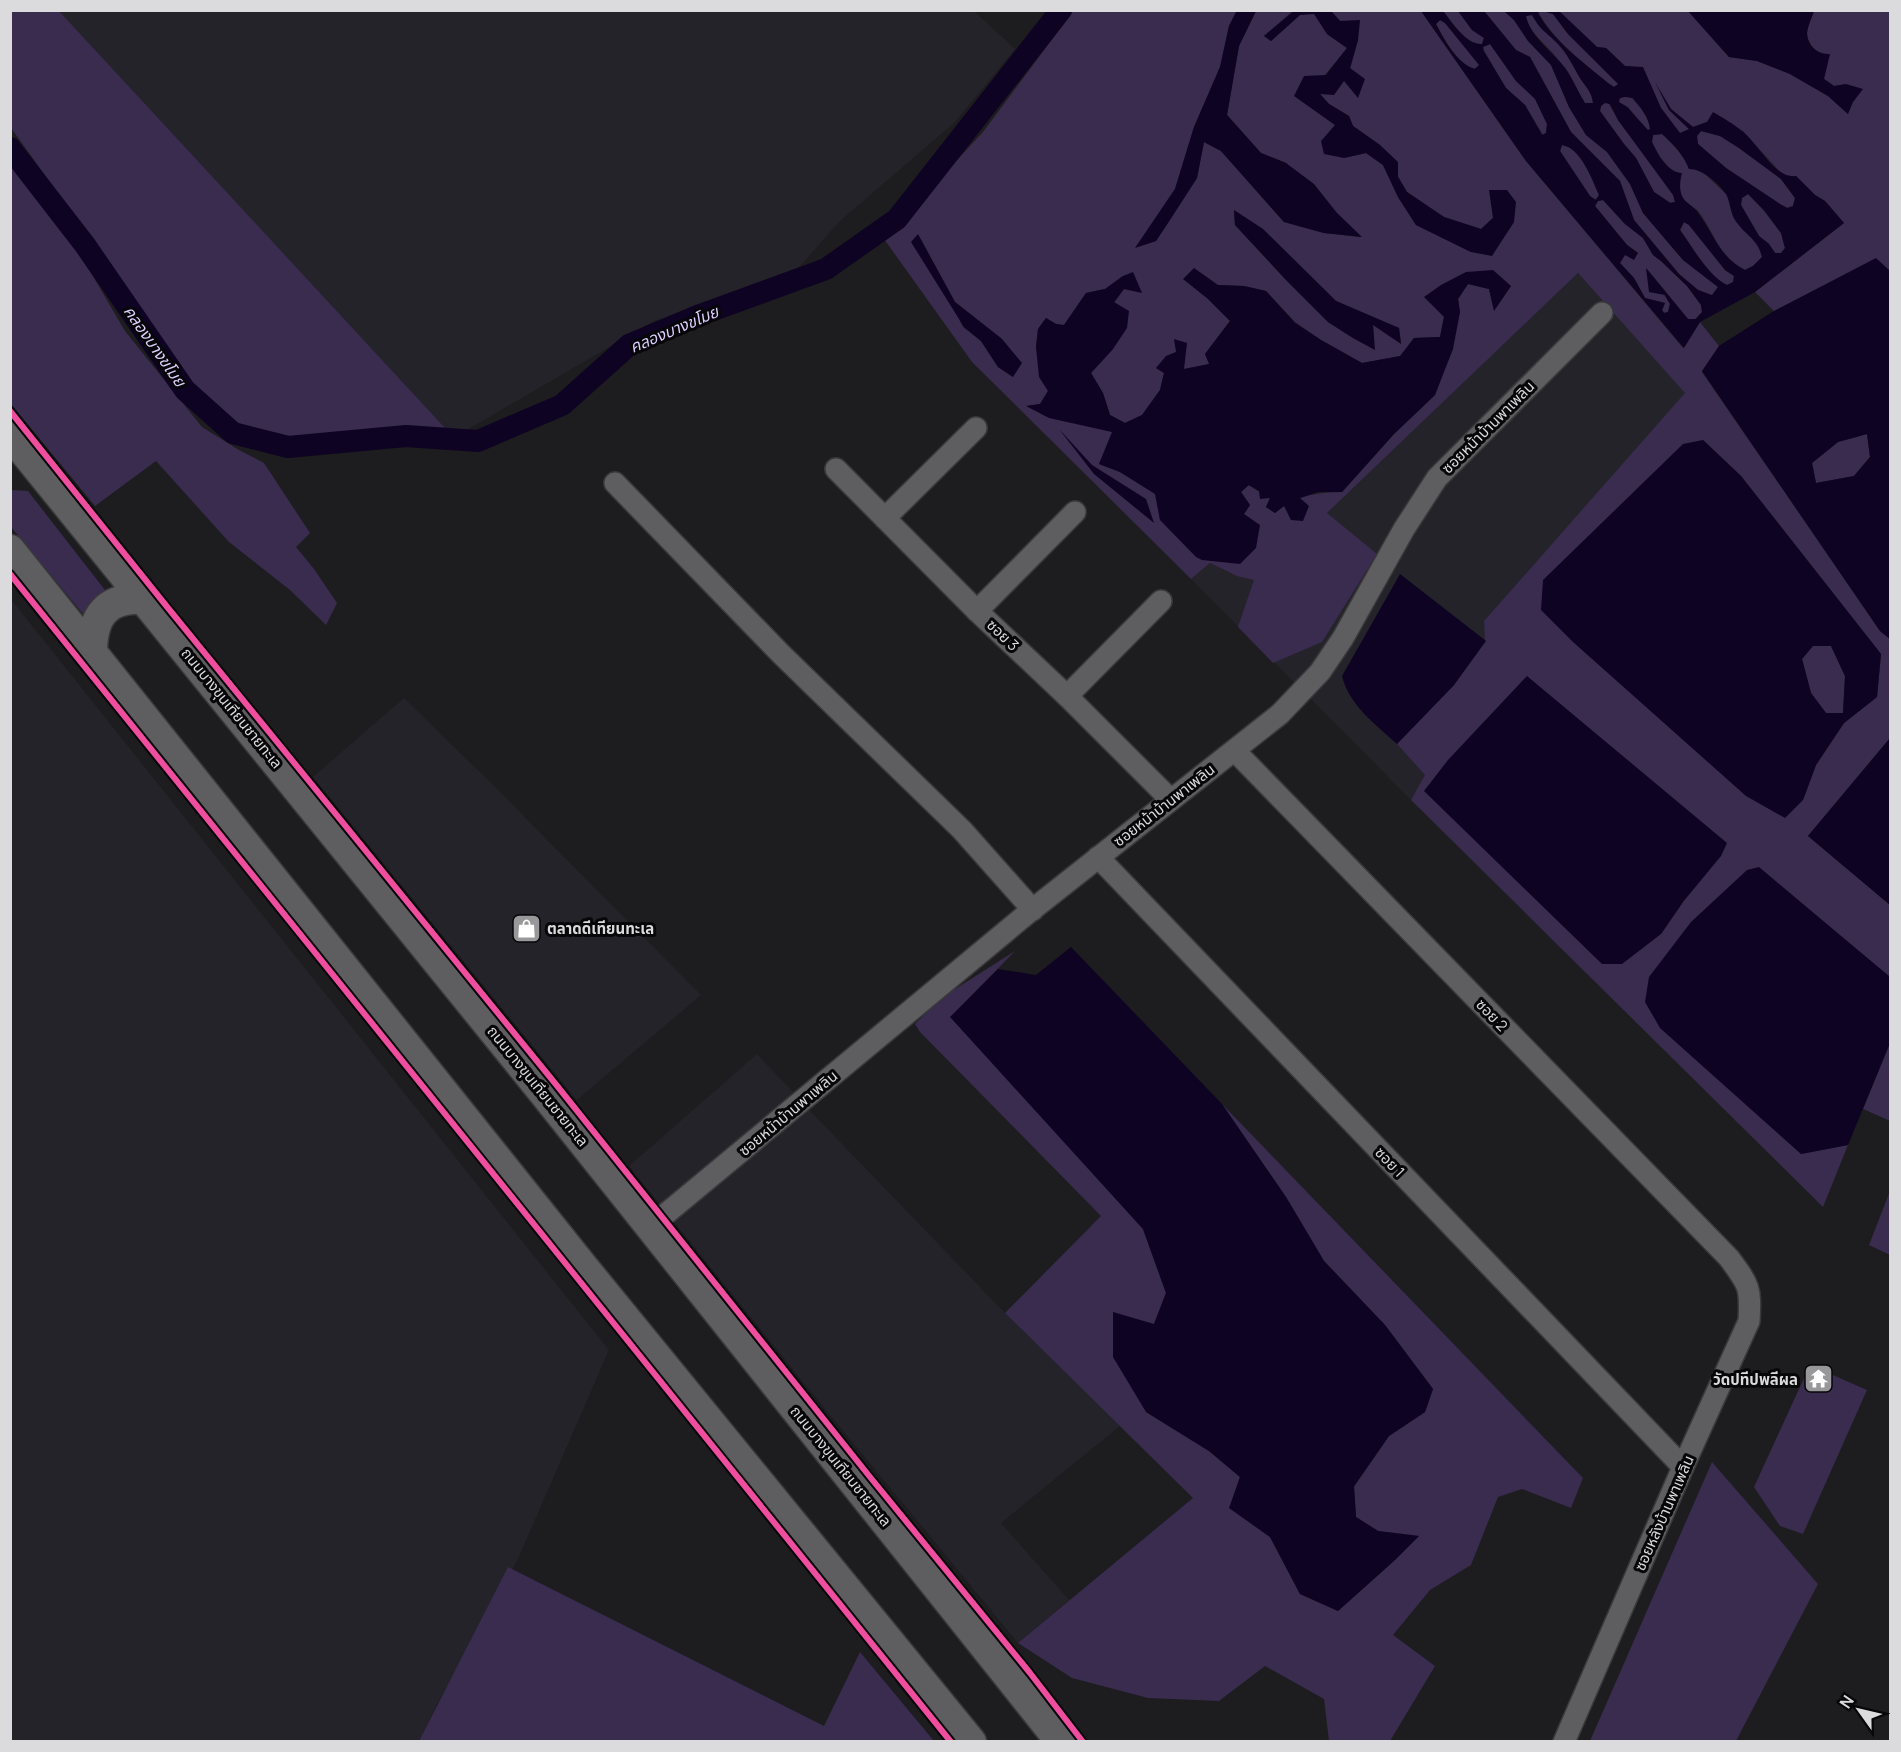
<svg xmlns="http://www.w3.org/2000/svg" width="1901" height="1752" viewBox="0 0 1901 1752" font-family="Manrope,'Noto Sans Thai',sans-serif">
	<rect width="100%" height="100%" fill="#1d1c1e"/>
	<!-- built -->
	<g fill="#25232a">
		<path d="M 974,11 L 1015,49 L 954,123 L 840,221 L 793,274 L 654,321 L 458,435 L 446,429 L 59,11 Z"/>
		<path d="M 1578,273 L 1686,393 L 1484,621 L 1486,641 L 1401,575 L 1397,744 L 1426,775 L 1411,800 L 1191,579 L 1210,563 L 1237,576 L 1326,514 Z"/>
		<path d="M 10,598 L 609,1350 L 517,1561 L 437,1704 L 419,1741 L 11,1741 Z"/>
		<path d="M 404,698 L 495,787 L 701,995 L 577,1100 L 313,777 Z"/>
		<path d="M 757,1054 L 818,1119 L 1005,1313 L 1120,1426 L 1001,1523 L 1069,1600 L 1018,1643 L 803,1382 L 629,1166 Z"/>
	</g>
	<!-- green -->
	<g fill="#392c4f" fill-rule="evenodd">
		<path d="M 11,10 L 59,11 L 446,429 L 404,427 L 289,437 L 238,428 L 195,390 L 114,271 L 11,128 Z"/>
		<path d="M 1074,10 L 1237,11 L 1229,26 L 1220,67 L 1194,127 L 1175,189 L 1136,247 L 1156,241 L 1197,178 L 1204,142 L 1221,151 L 1284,222 L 1324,233 L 1361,237 L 1286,163 L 1261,153 L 1227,115 L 1239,46 L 1256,11 L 1294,10 L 1264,36 L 1271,41 L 1300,15 L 1315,13 L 1327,34 L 1347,48 L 1325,75 L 1294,95 L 1335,125 L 1344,158 L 1366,153 L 1383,165 L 1398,197 L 1416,225 L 1471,252 L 1505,234 L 1514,222 L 1493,218 L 1481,229 L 1444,217 L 1407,192 L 1380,145 L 1353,126 L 1349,116 L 1329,104 L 1319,93 L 1350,69 L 1358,40 L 1331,11 L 1421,11 L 1526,161 L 1683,348 L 1700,322 L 1719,346 L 1702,372 L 1880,631 L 1890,639 L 1890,738 L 1808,836 L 1890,905 L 1890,977 L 1758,868 L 1801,1154 L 1848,1145 L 1823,1207 L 1411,800 L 1425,775 L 1397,744 L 1454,685 L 1485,641 L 1484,621 L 1685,393 L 1578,273 L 1327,513 L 1377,554 L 1322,642 L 1273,663 L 1238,627 L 1254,580 L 1237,576 L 1210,563 L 1191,579 L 972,362 L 884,239 L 983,132 ZM 1234,211 L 1263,229 L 1336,301 L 1399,328 L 1401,343 L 1373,324 L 1374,349 L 1353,338 L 1328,322 L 1287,281 L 1235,225 ZM 918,235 L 955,302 L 1002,339 L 1013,377 L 998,367 L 981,341 L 963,327 ZM 1466,272 L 1511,286 L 1494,310 L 1489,289 L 1468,284 L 1458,299 L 1460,312 L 1435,395 L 1394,434 L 1342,492 C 1317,492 1294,496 1275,513 L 1266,507 L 1270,498 L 1248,485 L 1241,492 L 1250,505 L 1244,514 L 1160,520 L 1156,494 L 1120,472 L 1099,464 L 1113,432 L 1027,406 L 1040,404 L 1048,391 L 1036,347 L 1038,329 L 1046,318 L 1056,324 L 1064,325 L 1086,293 L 1105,289 L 1123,276 L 1142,292 L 1124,289 L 1114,303 L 1113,349 L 1091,373 L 1103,393 L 1110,415 L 1125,423 L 1142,415 L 1160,390 L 1164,373 L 1156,368 L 1176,352 L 1184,369 L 1210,364 L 1205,354 L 1230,321 L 1208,299 L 1218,285 L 1244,286 L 1266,291 L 1295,322 L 1321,340 L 1362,363 L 1401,356 L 1414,338 L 1440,337 L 1444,317 ZM 1703,440 L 1741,476 L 1881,654 L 1877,697 L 1844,723 L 1816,765 L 1803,800 ZM 1527,676 L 1683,902 L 1661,934 Z"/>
		<path d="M 1443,11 L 1458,11 L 1472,30 L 1484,38 L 1482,44 C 1466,45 1452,22 1443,11 Z"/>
		<path d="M 1484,11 L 1504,11 L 1514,20 L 1528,41 L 1551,65 L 1569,107 L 1586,135 L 1607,152 L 1630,184 L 1643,213 L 1683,260 L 1718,287 L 1712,296 L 1698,290 L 1679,274 L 1634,220 L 1620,181 L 1571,132 L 1530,57 L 1516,50 Z"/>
		<path d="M 1543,11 L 1553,14 L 1568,34 L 1619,84 L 1614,87 L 1608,83 C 1583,62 1554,41 1538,12 Z"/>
		<path d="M 1559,11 L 1688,11 L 1729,57 L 1757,61 L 1790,74 L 1828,96 L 1848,114 L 1846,84 L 1834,86 L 1824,79 L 1829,54 C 1818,55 1808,46 1807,34 C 1807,27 1812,17 1814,11 L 1890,11 L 1890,271 L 1876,259 L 1774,311 L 1755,292 L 1844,223 L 1825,201 L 1815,195 L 1796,176 L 1789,177 L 1779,171 L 1743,131 L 1707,122 L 1693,127 L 1671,109 L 1660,92 L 1669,110 L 1690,130 L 1680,134 L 1661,108 L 1643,68 L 1625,66 L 1606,48 L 1597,47 Z"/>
		<path d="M 1532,15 C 1541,31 1545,30 1557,42 C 1567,53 1573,66 1580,78 C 1586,87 1592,92 1593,103 L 1585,103 C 1576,88 1568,71 1557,58 C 1546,44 1529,33 1526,16 Z"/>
		<path d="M 1440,20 L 1445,23 L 1480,65 L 1474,69 C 1457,63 1445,40 1436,24 Z"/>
		<path d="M 1490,44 L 1516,81 L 1535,98 L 1547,124 L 1546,133 L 1543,135 L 1525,105 L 1506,88 L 1483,51 L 1483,47 Z"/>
		<path d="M 1625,96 L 1632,98 C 1640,107 1649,117 1650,129 L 1647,131 L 1628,107 L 1618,102 L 1620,98 Z"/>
		<path d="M 1605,102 L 1609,104 L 1618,120 L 1674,195 L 1675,202 L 1671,203 L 1654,192 L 1636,158 L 1624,144 L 1600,111 L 1601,106 Z"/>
		<path d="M 1701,131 L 1720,136 L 1739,148 L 1781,179 L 1795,198 L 1793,206 L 1788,208 L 1780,204 L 1726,168 L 1698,144 L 1697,136 Z"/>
		<path d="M 1662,134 C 1673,144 1684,155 1689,169 L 1696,169 L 1705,174 L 1727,195 L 1731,210 L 1742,229 L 1760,246 L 1762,257 L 1753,266 L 1745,270 C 1718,256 1715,233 1698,211 C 1694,207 1687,204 1683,199 C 1679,194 1680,187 1680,180 L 1660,157 L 1652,142 L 1653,135 Z"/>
		<path d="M 1562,145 C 1581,148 1592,179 1599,195 L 1595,200 L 1590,196 L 1560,151 Z"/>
		<path d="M 10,164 L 80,254 L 125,331 L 202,427 L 239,450 L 264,463 L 310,533 L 296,547 L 314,569 L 337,603 L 326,625 L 290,590 L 229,542 L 156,461 L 95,506 L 11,404 Z"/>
		<path d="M 1748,194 L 1764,211 L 1781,233 L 1785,248 L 1781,253 L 1775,253 L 1769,244 L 1759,236 L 1741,205 L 1742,198 Z"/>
		<path d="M 1603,200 L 1625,224 L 1643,238 L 1653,255 L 1661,261 L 1687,286 L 1701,305 L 1702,312 L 1695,319 L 1688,319 L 1647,269 L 1670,304 L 1668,312 L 1664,313 L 1662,310 L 1665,303 L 1645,298 L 1634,278 L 1620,263 L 1625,254 L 1638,253 L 1627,245 L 1595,206 L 1598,201 Z"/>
		<path d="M 1684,222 L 1689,225 L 1725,270 L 1734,276 L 1733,282 L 1727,285 C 1708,276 1692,247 1680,230 Z"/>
		<path d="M 1867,434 L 1870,457 L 1854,476 L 1816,483 L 1812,463 L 1838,442 Z"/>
		<path d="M 13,490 L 28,491 L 108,594 L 98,598 L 84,615 L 11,527 L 10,493 Z"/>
		<path d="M 1813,646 L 1831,646 L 1845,676 L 1843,713 L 1826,713 L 1811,693 L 1802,659 Z"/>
		<path d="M 1015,951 L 951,1017 L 1143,1229 L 1166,1293 L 1154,1324 L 1146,1412 L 1209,1451 L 1240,1477 L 1230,1508 L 1270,1537 L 1300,1594 L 1338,1611 L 1395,1560 L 1419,1536 L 1378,1531 L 1356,1517 L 1354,1487 L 1389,1436 L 1425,1412 L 1433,1389 L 1385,1325 L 1324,1261 L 1286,1197 L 1222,1104 L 1583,1478 L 1571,1508 L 1522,1489 L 1498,1497 L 1471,1565 L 1430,1590 L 1393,1635 L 1435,1666 L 1390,1741 L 1329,1741 L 1324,1699 L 1265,1666 L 1219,1701 L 1148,1698 L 1072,1678 L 1018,1643 L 1193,1498 L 1005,1313 L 1101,1216 L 920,1032 L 915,1024 L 941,998 Z"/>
		<path d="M 1890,1043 L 1890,1121 L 1863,1109 Z"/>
		<path d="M 1890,1191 L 1890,1255 L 1869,1245 Z"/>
		<path d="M 1810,1365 L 1867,1390 L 1803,1534 L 1780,1526 L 1754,1487 Z"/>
		<path d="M 1712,1462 L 1818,1584 L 1736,1741 L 1590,1741 Z"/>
		<path d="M 508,1567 L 824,1726 L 860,1652 L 934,1741 L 419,1741 Z"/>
	</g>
	<!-- water -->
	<g fill="#0f0323" fill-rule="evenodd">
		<path d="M 1237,10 L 1256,11 L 1239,46 L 1227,115 L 1261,153 L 1286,163 L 1314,184 L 1337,213 L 1362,237 L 1324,233 L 1284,222 L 1221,151 L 1204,142 L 1197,178 L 1168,223 L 1156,241 L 1135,248 L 1175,189 L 1194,127 L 1220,67 L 1229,26 Z"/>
		<path d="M 1294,11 L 1331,11 L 1340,21 L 1360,20 L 1358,40 L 1350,68 L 1365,79 L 1358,98 L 1344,81 L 1334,95 L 1320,94 L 1329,104 L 1349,116 L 1353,126 L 1380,145 L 1398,162 L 1398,177 L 1407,192 L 1444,217 L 1481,229 L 1493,218 L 1489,190 L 1507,190 L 1516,202 L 1514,222 L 1492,256 L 1471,252 L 1416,225 L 1398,197 L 1383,165 L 1366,153 L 1344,158 L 1324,154 L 1321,141 L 1335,125 L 1294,96 L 1304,76 L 1326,75 L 1347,48 L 1327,34 L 1314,14 L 1300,15 L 1271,41 L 1264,36 Z"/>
		<path d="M 1421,11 L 1443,11 C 1452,22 1466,45 1482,44 L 1484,38 L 1472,30 L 1458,11 L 1484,11 L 1516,50 L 1530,57 L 1571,132 L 1620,181 L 1634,220 L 1679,274 L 1698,290 L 1712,295 L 1718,287 L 1683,260 L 1643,213 L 1630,184 L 1607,152 L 1586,135 L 1569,107 L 1551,65 L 1528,41 L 1514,20 L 1504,11 L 1541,11 L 1538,13 C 1554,42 1583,62 1608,83 L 1614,87 L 1618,84 L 1568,34 L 1553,14 L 1543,11 L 1559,11 L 1597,47 L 1606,48 L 1625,66 L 1643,67 L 1661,108 L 1680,133 L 1689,129 L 1669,110 L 1655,82 L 1671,109 L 1693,127 L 1707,122 L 1713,112 C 1723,118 1734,124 1742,131 C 1758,143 1774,179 1796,176 L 1815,195 L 1825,201 L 1844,223 L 1755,292 L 1700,322 L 1684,348 L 1526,161 ZM 1532,15 C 1541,31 1545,31 1557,43 C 1567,53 1573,66 1580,78 C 1586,87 1592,92 1593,103 L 1585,103 C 1578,92 1573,79 1566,69 C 1554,53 1530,37 1526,16 ZM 1440,20 L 1445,23 L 1479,65 L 1475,69 C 1457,64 1444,40 1436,24 ZM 1490,44 L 1516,81 L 1535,99 L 1547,124 L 1546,133 L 1542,135 L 1525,105 L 1506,88 L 1484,51 L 1483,47 ZM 1625,97 L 1633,98 C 1640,107 1649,117 1650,129 L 1648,130 L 1627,107 L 1619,102 L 1620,98 ZM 1605,103 L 1610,104 L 1618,120 L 1673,195 L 1675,202 L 1670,203 L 1654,192 L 1636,158 L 1624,144 L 1600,111 L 1601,106 ZM 1701,131 L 1720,136 L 1739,148 L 1781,179 L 1795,198 L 1793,206 L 1787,208 L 1780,204 L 1726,168 L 1698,144 L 1697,136 ZM 1662,134 C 1673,144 1684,155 1689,169 C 1702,169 1719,183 1726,194 C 1731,202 1730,213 1735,220 C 1745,235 1758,239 1762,257 L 1753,266 L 1745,270 C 1719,257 1714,234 1698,213 C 1694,206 1685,203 1682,196 C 1679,189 1680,181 1682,173 C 1667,172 1658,155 1652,142 L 1653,135 ZM 1562,145 C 1581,148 1592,179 1599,195 L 1596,200 L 1590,196 L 1560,151 ZM 1748,194 L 1764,210 L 1781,233 L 1785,248 L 1781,253 L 1775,253 L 1769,244 L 1759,236 L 1741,205 L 1742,198 ZM 1603,200 L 1625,224 L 1643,238 L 1653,255 L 1661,261 L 1687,286 L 1701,305 L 1702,312 L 1696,319 L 1688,319 L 1646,268 L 1649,292 L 1665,295 L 1670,304 L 1668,312 L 1664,313 L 1662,310 L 1665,303 L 1645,298 L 1634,278 L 1620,263 L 1625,255 L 1634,260 L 1638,253 L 1627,245 L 1595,206 L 1598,201 ZM 1684,222 L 1689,225 L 1725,270 L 1734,276 L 1733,282 L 1727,285 C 1708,276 1692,246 1680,230 Z"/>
		<path d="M 1688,11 L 1814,11 C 1812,17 1807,27 1807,34 C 1808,47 1819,55 1830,54 L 1824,79 L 1834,86 L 1846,84 L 1863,89 L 1853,102 L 1848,114 L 1828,96 L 1790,74 L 1757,61 L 1729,57 Z"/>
		<path d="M 1234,210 L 1263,229 L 1336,301 L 1399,328 L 1401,344 L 1373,325 L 1375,350 L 1353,338 L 1328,322 L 1287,281 L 1235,225 Z"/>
		<path d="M 918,234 L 955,302 L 1002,339 L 1022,363 L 1013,377 L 998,367 L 981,341 L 964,327 L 911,242 Z"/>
		<path d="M 1876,258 L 1890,271 L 1890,639 L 1880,631 L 1702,371 L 1719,346 L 1774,311 ZM 1867,434 L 1870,457 L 1854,476 L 1816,483 L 1812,463 L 1838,442 Z"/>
		<path d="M 1194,268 L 1218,285 L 1244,286 L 1266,291 L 1295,323 L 1321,340 L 1362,363 L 1400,356 L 1414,338 L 1440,337 L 1444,317 L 1424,297 L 1441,285 L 1466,272 L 1493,270 L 1511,286 L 1494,311 L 1489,289 L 1468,284 L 1458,299 L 1460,312 L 1453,349 L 1435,395 L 1394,434 L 1342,492 L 1318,492 L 1300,498 L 1309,506 L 1303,521 L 1291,520 L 1284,506 L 1275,513 L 1266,507 L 1270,498 L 1260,499 L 1259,491 L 1249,485 L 1241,492 L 1250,505 L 1244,514 L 1260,525 L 1256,548 L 1240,564 L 1202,560 L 1196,557 L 1160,520 L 1155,494 L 1120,472 L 1099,464 L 1112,432 L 1049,418 L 1026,406 L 1040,404 L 1048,391 L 1039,377 L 1036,347 L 1038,329 L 1046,318 L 1056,324 L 1064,325 L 1086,293 L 1105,289 L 1123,276 L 1133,272 L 1142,293 L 1124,289 L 1114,302 L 1129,311 L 1127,328 L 1113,349 L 1091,373 L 1103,393 L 1110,415 L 1125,423 L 1142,415 L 1160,390 L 1164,373 L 1156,368 L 1166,356 L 1176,352 L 1174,339 L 1187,343 L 1184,369 L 1209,364 L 1205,354 L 1230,321 L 1208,299 L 1183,279 Z"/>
		<path d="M 1059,429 L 1092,465 L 1146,499 L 1154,523 L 1094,474 Z"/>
		<path d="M 1703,440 L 1741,476 L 1881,654 L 1877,697 L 1844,723 L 1816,765 L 1803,800 L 1785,818 L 1746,796 L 1573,642 L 1541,610 L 1543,580 L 1683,444 ZM 1813,646 L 1831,646 L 1845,676 L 1843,713 L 1826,713 L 1811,693 L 1802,659 Z"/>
		<path d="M 1400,574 L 1486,641 L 1454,685 L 1397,744 C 1375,724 1349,705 1342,676 Z"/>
		<path d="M 1527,676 L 1727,843 L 1721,856 L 1683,902 L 1661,934 L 1622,964 L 1602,964 L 1424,791 L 1448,760 Z"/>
		<path d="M 1890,738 L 1890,905 L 1808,836 Z"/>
		<path d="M 1759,867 L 1890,977 L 1890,1043 L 1848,1145 L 1801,1154 L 1660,1028 L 1645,1002 L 1649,977 L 1691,922 L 1747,870 Z"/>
		<path d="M 1071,947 L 1222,1104 L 1286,1197 L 1324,1261 L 1385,1325 L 1433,1389 L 1425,1412 L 1389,1436 L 1354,1486 L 1356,1517 L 1378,1531 L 1419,1536 L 1395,1560 L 1338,1611 L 1300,1594 L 1270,1537 L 1229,1508 L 1240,1477 L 1209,1451 L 1146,1412 L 1113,1357 L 1113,1312 L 1154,1324 L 1166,1293 L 1143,1229 L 950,1017 L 998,969 L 1036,975 Z"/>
	</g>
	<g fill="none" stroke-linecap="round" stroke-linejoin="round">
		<!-- canal -->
		<path stroke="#0f0323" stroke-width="22" d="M 10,148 L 85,245 L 185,390 L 233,433 L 288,447 L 406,436 L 478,441 L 562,405 L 629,345 L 700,315 L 826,269 L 897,219 L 1061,10"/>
		<defs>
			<g id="minor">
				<path d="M 836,469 L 977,611 L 1067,696 L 1171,800"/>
				<path d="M 615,483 L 781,654 L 962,830 L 1033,910"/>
				<path d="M 885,518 L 976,428"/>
				<path d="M 977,611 L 1075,512"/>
				<path d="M 1067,696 L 1161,601"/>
				<path d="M 1235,751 L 1729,1258 C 1749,1285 1751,1287 1749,1321 L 1683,1467 L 1564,1742"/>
				<path d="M 1098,857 L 1683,1467"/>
				<path d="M 650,1227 L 1028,913 L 1280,714 L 1320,672 L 1343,638 L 1404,529 L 1437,478 L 1602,313"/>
			</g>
			<g id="secondary">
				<path d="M 10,434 L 544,1093 L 1061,1742"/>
				<path d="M 10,550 L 584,1268 L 971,1742"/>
				<path d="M 92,653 C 92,616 106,597 144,599"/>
			</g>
		</defs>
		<!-- minor casing -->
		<use href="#minor" stroke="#39383a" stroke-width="24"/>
		<!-- secondary casing -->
		<use href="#secondary" stroke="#39383a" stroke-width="33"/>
		<!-- minor -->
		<use href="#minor" stroke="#5e5d5f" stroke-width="21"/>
		<!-- secondary -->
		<use href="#secondary" stroke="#5e5d5f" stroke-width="30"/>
		<defs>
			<g id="cycleway">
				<path d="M 10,411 L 168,608 L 554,1082 L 870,1477 L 1030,1673 L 1083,1742"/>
				<path d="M 10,574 L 951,1742"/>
			</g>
		</defs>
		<!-- cycleway casing -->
		<use href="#cycleway" stroke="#070608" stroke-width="10"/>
		<!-- cycleway -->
		<use href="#cycleway" stroke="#ef4d9e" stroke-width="6"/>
	</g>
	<!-- icons -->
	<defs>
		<symbol id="shop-square" viewBox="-11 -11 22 22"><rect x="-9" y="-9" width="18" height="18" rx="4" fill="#98989a" stroke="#070608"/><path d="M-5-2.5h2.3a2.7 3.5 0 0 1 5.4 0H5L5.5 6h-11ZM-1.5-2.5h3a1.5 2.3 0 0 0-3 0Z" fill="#fff"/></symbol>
		<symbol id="temple-square" viewBox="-11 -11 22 22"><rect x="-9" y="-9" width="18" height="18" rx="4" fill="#98989a" stroke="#070608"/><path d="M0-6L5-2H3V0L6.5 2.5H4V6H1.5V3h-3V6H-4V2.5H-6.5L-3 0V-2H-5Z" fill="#fff"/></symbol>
	</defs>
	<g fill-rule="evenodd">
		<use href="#shop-square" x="510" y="912" width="33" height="33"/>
		<use href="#temple-square" x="1802" y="1362" width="33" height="33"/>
	</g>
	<g text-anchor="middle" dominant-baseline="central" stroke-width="6" stroke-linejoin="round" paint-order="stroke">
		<!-- street labels -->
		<g font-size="15" fill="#dbdadc" stroke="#070608">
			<text transform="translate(1488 427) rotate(-45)">ซอยหน้าบ้านพาเพลิน</text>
			<text transform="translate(1003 635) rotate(44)">ซอย 3</text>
			<text transform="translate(232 708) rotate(51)">ถนนบางขุนเทียนชายทะเล</text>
			<text transform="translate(1164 805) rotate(-38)">ซอยหน้าบ้านพาเพลิน</text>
			<text transform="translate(1492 1015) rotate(46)">ซอย 2</text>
			<text transform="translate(538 1086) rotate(51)">ถนนบางขุนเทียนชายทะเล</text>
			<text transform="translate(788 1113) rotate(-40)">ซอยหน้าบ้านพาเพลิน</text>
			<text transform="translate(1390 1162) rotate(46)">ซอย 1</text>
			<text transform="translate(841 1466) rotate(51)">ถนนบางขุนเทียนชายทะเล</text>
			<text transform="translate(1664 1513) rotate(-66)">ซอยหลังบ้านพาเพลิน</text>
		</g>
		<!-- poi labels -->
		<g font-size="15" font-weight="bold" fill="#dbdadc" stroke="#070608" text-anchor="start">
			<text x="547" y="928">ตลาดดีเทียนทะเล</text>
			<text x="1798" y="1379" text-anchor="end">วัดปทีปพลีผล</text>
		</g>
		<!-- water labels -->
		<g font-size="16" font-style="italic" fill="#ddcefe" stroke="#070608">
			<text transform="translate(674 329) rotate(-23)">คลองบางขโมย</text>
			<text transform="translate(155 346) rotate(55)">คลองบางขโมย</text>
		</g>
	</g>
	<!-- border -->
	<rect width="1901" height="1752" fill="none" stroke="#dbdadc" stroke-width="24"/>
	<!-- north arrow -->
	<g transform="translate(1859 1710) rotate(304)" stroke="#070608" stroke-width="4.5" paint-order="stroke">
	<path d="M0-4.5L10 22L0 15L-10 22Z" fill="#dbdadc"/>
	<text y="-9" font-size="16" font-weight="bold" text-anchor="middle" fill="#dbdadc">N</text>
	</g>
</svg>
